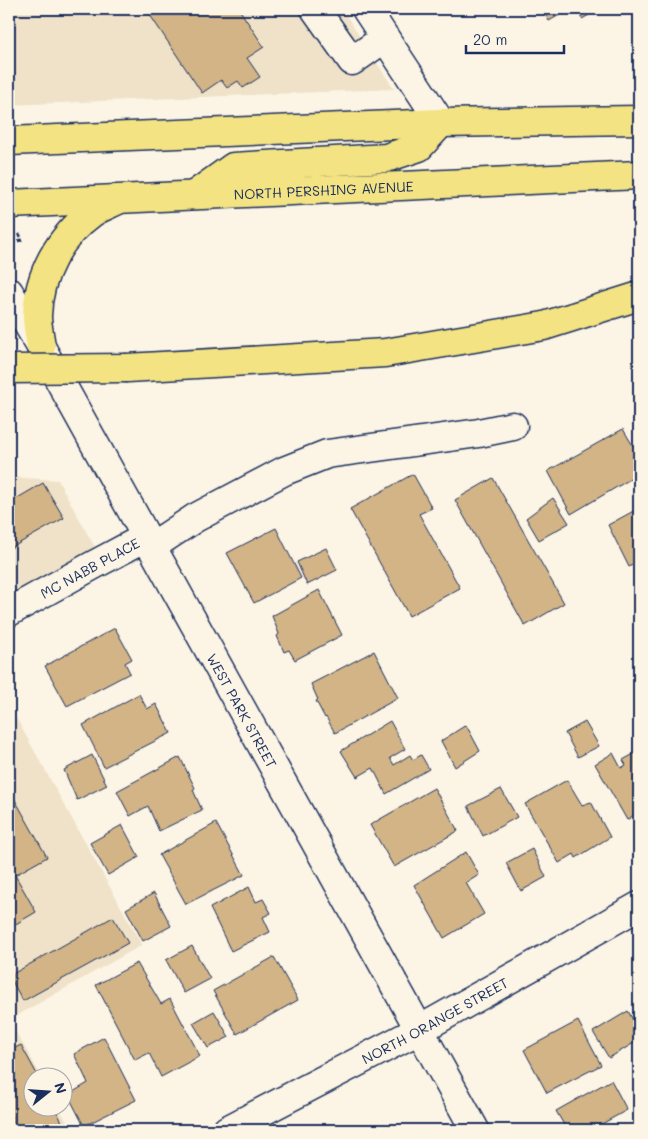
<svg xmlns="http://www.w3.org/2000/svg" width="648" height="1139" viewBox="0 0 648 1139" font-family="Mali,sans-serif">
	<rect width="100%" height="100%" fill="#fcf5e5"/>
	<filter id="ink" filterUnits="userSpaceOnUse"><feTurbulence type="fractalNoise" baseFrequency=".02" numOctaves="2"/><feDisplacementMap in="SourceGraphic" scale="10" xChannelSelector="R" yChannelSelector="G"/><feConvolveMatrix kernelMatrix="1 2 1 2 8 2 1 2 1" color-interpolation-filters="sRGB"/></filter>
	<g filter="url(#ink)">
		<!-- built -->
		<g fill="#efe2c8">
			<path d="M 9,9 L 342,9 L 394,89 L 9,105 Z"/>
			<path d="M 9,477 L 58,480 L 102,560 L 9,614 Z"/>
			<path d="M 9,705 L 142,945 L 9,1020 L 41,1076 L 32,1076 L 32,1106 L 58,1107 L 72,1130 L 9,1130 Z"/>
		</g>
		<!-- building -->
		<g fill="#d2b486" stroke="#1b2f5e">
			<path d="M 146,9 L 239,9 L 264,47 L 247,58 L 260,77 L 243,88 L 238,81 L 227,88 L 221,80 L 202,93 Z"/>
			<path d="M 542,9 L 570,9 L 549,21 Z"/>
			<path d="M 576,9 L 600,9 L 582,19 Z"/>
			<path d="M 623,429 L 639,456 L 633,459 L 639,471 L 639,474 L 571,514 L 548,471 Z"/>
			<path d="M 413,474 L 432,508 L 419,514 L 460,588 L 409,616 L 350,509 Z"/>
			<path d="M 493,478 L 564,603 L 525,626 L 455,500 Z"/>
			<path d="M 43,483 L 64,518 L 9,549 L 9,503 Z"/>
			<path d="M 553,498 L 569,523 L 539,540 L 526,518 Z"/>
			<path d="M 639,508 L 639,561 L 629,567 L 608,525 Z"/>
			<path d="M 276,528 L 301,578 L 254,603 L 227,553 Z"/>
			<path d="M 326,548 L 337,570 L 307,585 L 297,562 Z"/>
			<path d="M 319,590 L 342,635 L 295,660 L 289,650 L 284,652 L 277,636 L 279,634 L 272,616 Z"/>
			<path d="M 115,628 L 132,659 L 125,663 L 130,673 L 67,706 L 45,666 Z"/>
			<path d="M 374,651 L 398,698 L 335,733 L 326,717 L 325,718 L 316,701 L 318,700 L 311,684 Z"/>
			<path d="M 139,694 L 147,709 L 156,704 L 171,733 L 104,767 L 83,725 Z"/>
			<path d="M 390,721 L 405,749 L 390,758 L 394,765 L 410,755 L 413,760 L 421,755 L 429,769 L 386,794 L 373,768 L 357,777 L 341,751 Z"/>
			<path d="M 585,722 L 599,746 L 578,757 L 565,733 Z"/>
			<path d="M 466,725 L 480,751 L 455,767 L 441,741 Z"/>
			<path d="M 639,751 L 639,822 L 635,814 L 627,820 L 595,764 L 613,753 L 621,768 L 626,765 L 623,760 Z"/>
			<path d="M 92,755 L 107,785 L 77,800 L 64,770 Z"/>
			<path d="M 180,757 L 195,788 L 193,790 L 202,810 L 159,831 L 148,806 L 130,816 L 117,791 Z"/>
			<path d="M 567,780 L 582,805 L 591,802 L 610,837 L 576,858 L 574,854 L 559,863 L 525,804 Z"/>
			<path d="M 434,788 L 458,831 L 394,867 L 370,825 Z"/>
			<path d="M 9,789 L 47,857 L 15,875 L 36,912 L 9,928 Z"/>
			<path d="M 501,789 L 517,817 L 483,836 L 468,806 Z"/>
			<path d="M 216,823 L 244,875 L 186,904 L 159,855 Z"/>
			<path d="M 122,825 L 139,857 L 108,875 L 90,843 Z"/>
			<path d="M 532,849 L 546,877 L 521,891 L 506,863 Z"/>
			<path d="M 466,852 L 479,875 L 466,883 L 484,914 L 444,938 L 414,885 Z"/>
			<path d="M 249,887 L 256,902 L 263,899 L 271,913 L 263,917 L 270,932 L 231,951 L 210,908 Z"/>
			<path d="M 154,893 L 171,926 L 143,941 L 126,909 Z"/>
			<path d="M 113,917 L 128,943 L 23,1001 L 9,976 Z"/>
			<path d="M 192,946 L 210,979 L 184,993 L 166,960 Z"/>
			<path d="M 274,957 L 298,1000 L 237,1034 L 213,991 Z"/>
			<path d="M 137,963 L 161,1004 L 170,999 L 200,1056 L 161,1077 L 149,1053 L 135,1060 L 96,985 Z"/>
			<path d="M 214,1011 L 229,1037 L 208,1048 L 193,1023 Z"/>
			<path d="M 628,1011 L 639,1030 L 639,1040 L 609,1058 L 593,1032 Z"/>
			<path d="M 578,1021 L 601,1065 L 547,1093 L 524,1050 Z"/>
			<path d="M 104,1037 L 136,1100 L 84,1126 L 68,1095 L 88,1083 L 74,1054 Z"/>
			<path d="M 21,1045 L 38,1076 L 32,1076 L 32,1106 L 54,1106 L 66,1130 L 18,1130 L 9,1113 L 9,1051 Z"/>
			<path d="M 611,1080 L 627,1110 L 591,1130 L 567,1130 L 556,1111 Z"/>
		</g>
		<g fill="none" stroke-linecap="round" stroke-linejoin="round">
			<defs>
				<g id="minor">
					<path d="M 315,9 L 352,61 L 385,38"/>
					<path d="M 366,9 L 441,123"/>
					<path id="s1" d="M 9,292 L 41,347 L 475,1130"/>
					<path d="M 151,547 L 195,518 L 284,471 L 327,454 L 479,433 L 513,426"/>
					<path id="s2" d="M 9,612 L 90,567 L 146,537"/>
					<path id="s3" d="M 227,1130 L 419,1030 L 639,906"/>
				</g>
				<g id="major">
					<path d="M 9,141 L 441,123 L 639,120"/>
					<path d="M 194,195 L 233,167 L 386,158 L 419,147 L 441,123"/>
					<path id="s4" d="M 9,204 L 639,175"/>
					<path d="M 41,347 C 40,337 37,326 37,316 C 38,275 59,237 92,213 C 99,208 108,205 116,201"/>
				</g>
				<path id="highway" d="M 127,368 L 385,353 L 544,326 L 639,296"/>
			</defs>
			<!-- minor casing -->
			<use href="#minor" stroke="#1b2f5e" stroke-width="31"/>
			<!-- major casing -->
			<use href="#major" stroke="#1b2f5e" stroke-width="31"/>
			<!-- highway casing -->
			<use href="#highway" stroke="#1b2f5e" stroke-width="31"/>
			<!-- path -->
			<path stroke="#1b2f5e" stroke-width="3" stroke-dasharray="5 4" stroke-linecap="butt" d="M 9,242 L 23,240 L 19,234"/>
			<!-- minor -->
			<use href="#minor" stroke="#fcf5e5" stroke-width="28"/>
			<!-- major -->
			<use href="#major" stroke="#f4e382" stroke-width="28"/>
			<!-- highway -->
			<use href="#highway" stroke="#f4e382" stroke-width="28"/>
			<defs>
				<path id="highway-bridge" d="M 9,369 L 127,368"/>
			</defs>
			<!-- highway-bridge casing -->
			<use href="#highway-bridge" stroke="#1b2f5e" stroke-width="31" stroke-linecap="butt"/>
			<!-- highway-bridge -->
			<use href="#highway-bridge" stroke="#f4e382" stroke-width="28"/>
		</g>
	</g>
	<g text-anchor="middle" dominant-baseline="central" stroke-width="4" stroke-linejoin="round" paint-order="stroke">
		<!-- street labels -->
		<g font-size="14" fill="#1b2f5e" stroke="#fcf5e5">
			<text stroke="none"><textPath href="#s4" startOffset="315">NORTH PERSHING AVENUE</textPath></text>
			<text stroke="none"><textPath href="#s2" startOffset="92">MC NABB PLACE</textPath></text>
			<text stroke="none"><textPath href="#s1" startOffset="479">WEST PARK STREET</textPath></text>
			<text stroke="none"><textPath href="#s3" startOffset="235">NORTH ORANGE STREET</textPath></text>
		</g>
	</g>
	<!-- margin -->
	<rect width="648" height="1139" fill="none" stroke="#fcf5e5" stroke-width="30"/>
	<rect x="15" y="15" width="618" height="1109" fill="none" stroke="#1b2f5e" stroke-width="2" filter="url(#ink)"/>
	<!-- north arrow -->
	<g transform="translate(48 1092) rotate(73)"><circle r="24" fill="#fcf5e5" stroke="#a2a6af"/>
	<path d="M0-4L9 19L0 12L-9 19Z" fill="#1b2f5e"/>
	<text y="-8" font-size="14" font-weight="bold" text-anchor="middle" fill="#1b2f5e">N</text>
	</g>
	<!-- scale -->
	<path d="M466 45v8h98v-8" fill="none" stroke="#1b2f5e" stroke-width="2.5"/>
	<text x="473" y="45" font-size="15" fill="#1b2f5e" stroke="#fcf5e5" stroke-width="4" paint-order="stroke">20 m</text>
</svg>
